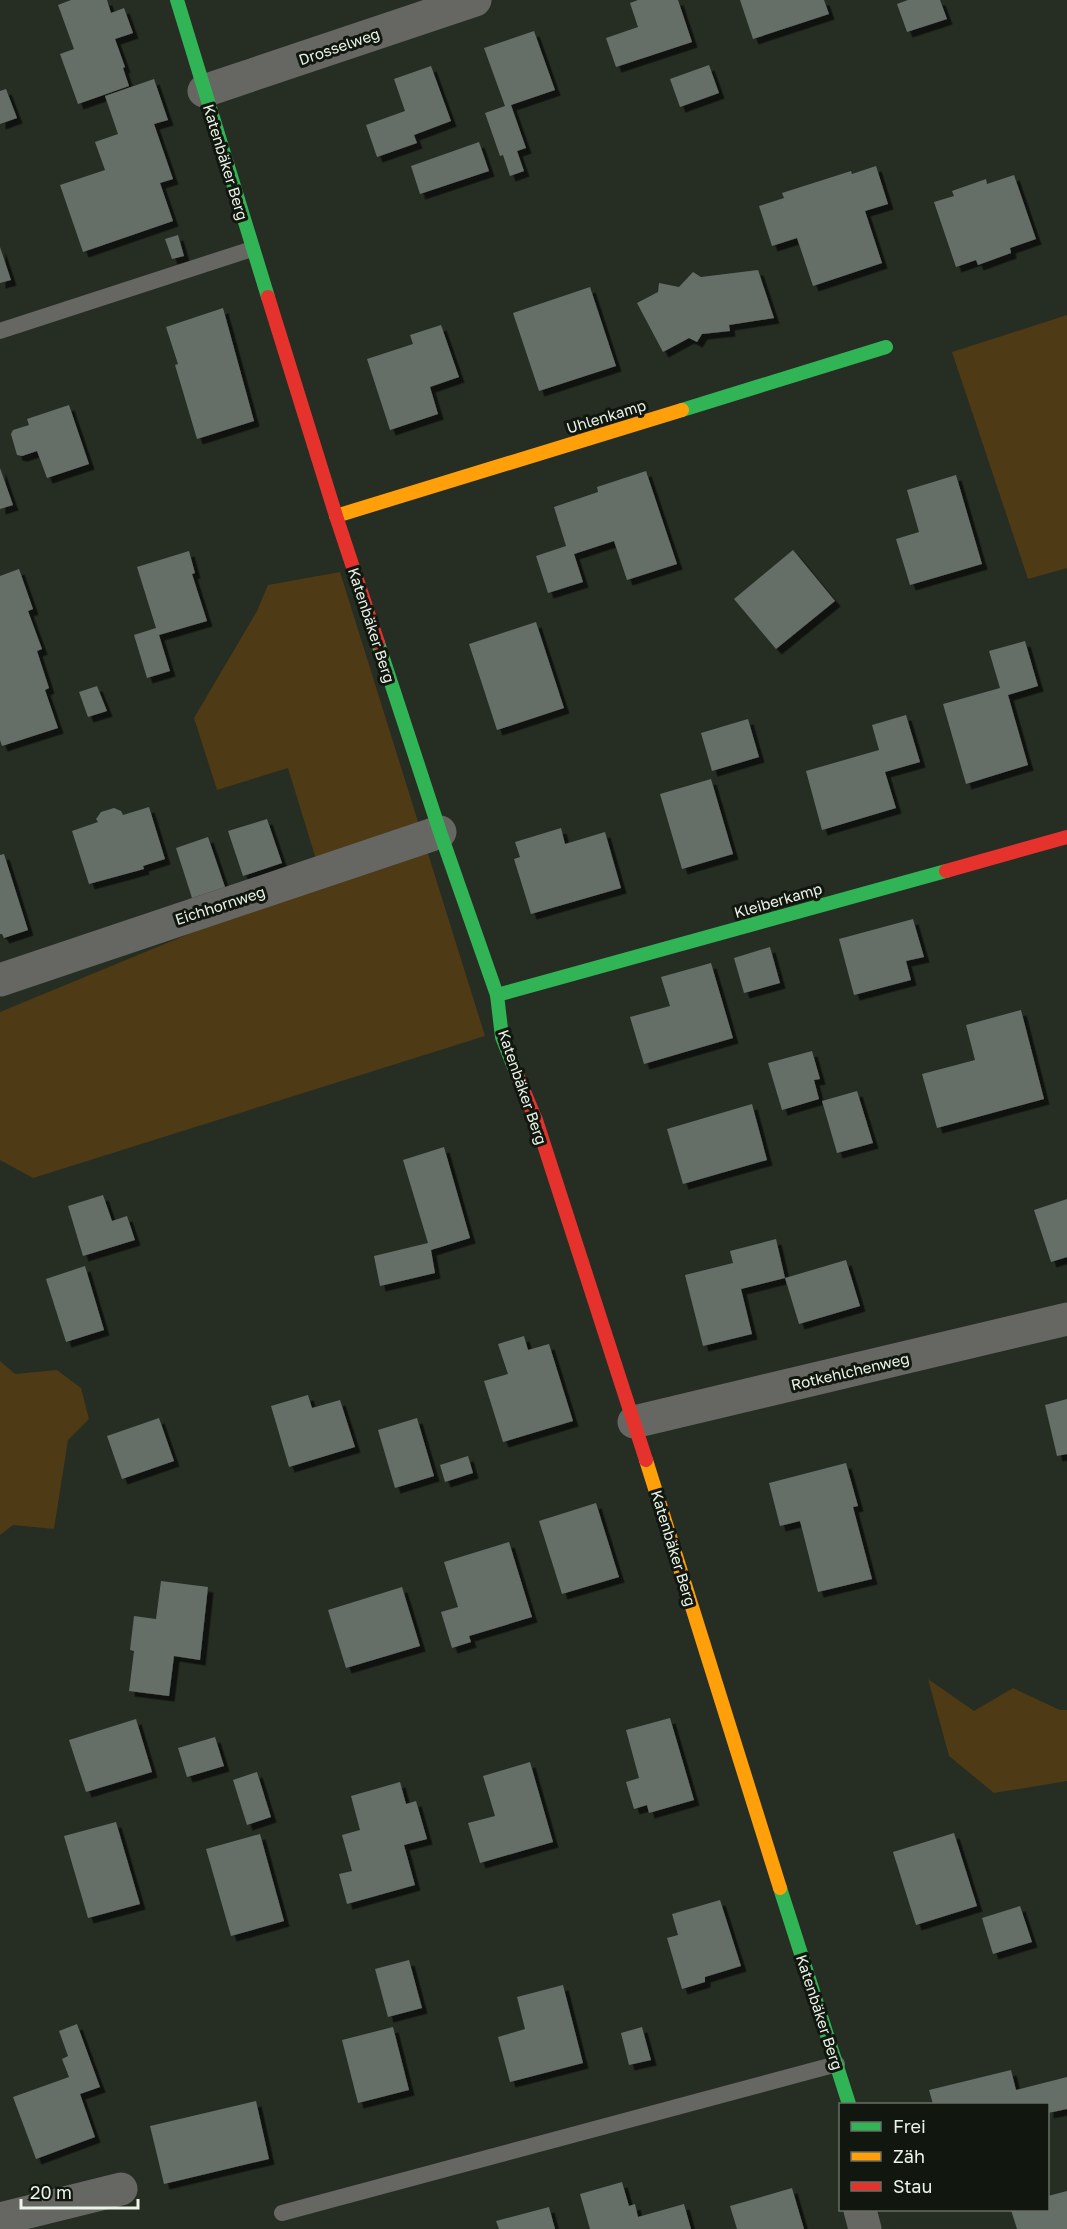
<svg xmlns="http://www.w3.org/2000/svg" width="1067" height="2229" viewBox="0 0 1067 2229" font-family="'Golos Text',sans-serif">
	<defs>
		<filter id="shadow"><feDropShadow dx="5.5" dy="5.5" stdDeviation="0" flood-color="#0009"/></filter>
	</defs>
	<rect width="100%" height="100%" fill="#262d23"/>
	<!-- green -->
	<g fill="#4e3a14">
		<path d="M 1067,315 L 1067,568 L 1028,579 L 952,352 Z"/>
		<path d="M 340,572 L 485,1036 L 33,1178 L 0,1160 L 0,1012 L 322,879 L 288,768 L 217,790 L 194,718 L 257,611 L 268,585 Z"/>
		<path d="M 0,1361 L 15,1374 L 57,1370 L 81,1388 L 89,1419 L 68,1440 L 54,1529 L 13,1525 L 0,1535 Z"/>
		<path d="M 928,1679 L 974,1711 L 1013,1688 L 1060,1710 L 1067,1710 L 1067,1781 L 994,1793 L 949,1756 Z"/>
	</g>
	<!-- building -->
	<g fill="#666e68" filter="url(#shadow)">
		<path d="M 71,0 L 107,0 L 111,13 L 124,8 L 133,33 L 115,39 L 125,67 L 123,68 L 129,86 L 78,104 L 60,54 L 74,49 L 58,5 Z"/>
		<path d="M 638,0 L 678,0 L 692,42 L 616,67 L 606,38 L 638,27 L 630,3 Z"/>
		<path d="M 740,0 L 824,0 L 829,14 L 753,39 Z"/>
		<path d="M 908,0 L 940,0 L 947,19 L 907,32 L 897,4 Z"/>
		<path d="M 534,31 L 555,90 L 511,105 L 526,148 L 517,151 L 524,171 L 510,176 L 503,155 L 500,156 L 485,113 L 505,106 L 484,48 Z"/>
		<path d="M 709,65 L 719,93 L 680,107 L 670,79 Z"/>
		<path d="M 431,66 L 451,121 L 414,135 L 417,143 L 377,157 L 366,125 L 405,111 L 394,79 Z"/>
		<path d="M 154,79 L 168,120 L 154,124 L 173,179 L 160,183 L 173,221 L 83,252 L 60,185 L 105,170 L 95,142 L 118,134 L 105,96 Z"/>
		<path d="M 6,89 L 17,118 L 0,124 L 0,91 Z"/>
		<path d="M 479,142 L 489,171 L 420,194 L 411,166 Z"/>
		<path d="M 876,166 L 888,204 L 865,211 L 882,263 L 813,286 L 797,238 L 772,246 L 759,206 L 784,198 L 782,193 L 851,171 L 852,174 Z"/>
		<path d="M 1014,175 L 1036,239 L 1010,248 L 1011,253 L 978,265 L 976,260 L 956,267 L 934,202 L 954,196 L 952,191 L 986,179 L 987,184 Z"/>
		<path d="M 178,235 L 184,256 L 172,259 L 165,239 Z"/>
		<path d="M 0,247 L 11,280 L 0,283 Z"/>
		<path d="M 758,270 L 774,318 L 729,325 L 730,331 L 702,334 L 697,342 L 689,338 L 663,352 L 637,303 L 658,292 L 659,283 L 679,287 L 693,272 L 701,277 Z"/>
		<path d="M 590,287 L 616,366 L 539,391 L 513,313 Z"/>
		<path d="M 223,308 L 254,421 L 197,439 L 175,365 L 178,364 L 166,327 Z"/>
		<path d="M 441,325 L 459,377 L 430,387 L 438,414 L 390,430 L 367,359 L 413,344 L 410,335 Z"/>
		<path d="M 69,405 L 89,464 L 47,478 L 37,451 L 22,456 L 17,455 L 11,434 L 13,430 L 29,425 L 27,419 Z"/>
		<path d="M 0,468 L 13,505 L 0,509 Z"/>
		<path d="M 646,471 L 677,564 L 627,580 L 614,541 L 574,554 L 583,582 L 548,593 L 536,556 L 566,546 L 554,507 L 598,492 L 597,487 Z"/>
		<path d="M 956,475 L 982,564 L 910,585 L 896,539 L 919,532 L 907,490 Z"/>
		<path d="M 793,550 L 835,601 L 776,649 L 734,599 Z"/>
		<path d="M 189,551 L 195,573 L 192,574 L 207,621 L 159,635 L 170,671 L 147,678 L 134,635 L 156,628 L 137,567 Z"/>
		<path d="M 19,569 L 33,609 L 28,611 L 42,649 L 37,651 L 49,688 L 45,690 L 58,728 L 2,746 L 0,740 L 0,576 Z"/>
		<path d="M 536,622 L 564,708 L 497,730 L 469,644 Z"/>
		<path d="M 1025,641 L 1038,686 L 1008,695 L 1028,765 L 966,784 L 943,704 L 1000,688 L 989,651 Z"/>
		<path d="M 97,686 L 107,711 L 88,717 L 79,692 Z"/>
		<path d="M 906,715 L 920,762 L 885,772 L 896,808 L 822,830 L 806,771 L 879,750 L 872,725 Z"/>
		<path d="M 748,719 L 759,757 L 712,771 L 701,733 Z"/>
		<path d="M 711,779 L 733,854 L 682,869 L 660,794 Z"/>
		<path d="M 149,807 L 165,859 L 143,866 L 144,869 L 89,884 L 72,831 L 98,822 L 96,819 L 101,812 L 114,808 L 121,811 L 123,815 Z"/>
		<path d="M 267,819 L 282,863 L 243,876 L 228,831 Z"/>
		<path d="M 561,828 L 565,844 L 605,832 L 621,888 L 531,914 L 514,859 L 520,857 L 515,842 Z"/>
		<path d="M 208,837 L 225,887 L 192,898 L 176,848 Z"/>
		<path d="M 4,854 L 28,930 L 4,938 L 2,934 L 0,934 L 0,855 Z"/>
		<path d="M 913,919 L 924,957 L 906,961 L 911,980 L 854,995 L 839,939 Z"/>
		<path d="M 770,947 L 780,983 L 744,993 L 734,958 Z"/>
		<path d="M 711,963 L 733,1038 L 644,1064 L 630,1017 L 670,1006 L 661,977 Z"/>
		<path d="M 1021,1010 L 1044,1099 L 937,1128 L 922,1074 L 975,1060 L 966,1025 Z"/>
		<path d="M 812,1051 L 820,1079 L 814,1080 L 819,1099 L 782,1110 L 768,1063 Z"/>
		<path d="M 857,1091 L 873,1143 L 837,1153 L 822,1101 Z"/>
		<path d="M 752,1104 L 767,1160 L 683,1184 L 667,1129 Z"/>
		<path d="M 444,1147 L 470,1238 L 431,1250 L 435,1273 L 380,1286 L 374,1256 L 428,1243 L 403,1160 Z"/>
		<path d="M 103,1195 L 112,1221 L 127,1216 L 135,1240 L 83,1256 L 68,1206 Z"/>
		<path d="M 1067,1199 L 1067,1257 L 1051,1262 L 1034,1210 Z"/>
		<path d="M 776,1239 L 785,1278 L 741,1289 L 752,1334 L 703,1346 L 685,1275 L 733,1263 L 730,1251 Z"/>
		<path d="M 846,1260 L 860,1306 L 799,1324 L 785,1278 Z"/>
		<path d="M 85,1266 L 104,1330 L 66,1342 L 46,1279 Z"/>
		<path d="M 524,1336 L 528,1350 L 549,1344 L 573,1421 L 503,1442 L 484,1381 L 508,1374 L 498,1344 Z"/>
		<path d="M 308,1395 L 312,1408 L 340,1400 L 355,1447 L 289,1467 L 271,1406 Z"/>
		<path d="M 1067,1399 L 1067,1454 L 1057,1456 L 1045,1405 Z"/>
		<path d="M 159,1418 L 174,1461 L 122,1479 L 107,1436 Z"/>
		<path d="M 417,1418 L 434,1476 L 395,1488 L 378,1430 Z"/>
		<path d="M 468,1456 L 473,1473 L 445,1482 L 440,1465 Z"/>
		<path d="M 846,1463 L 858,1506 L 853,1507 L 872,1579 L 818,1592 L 800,1521 L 780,1526 L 769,1483 Z"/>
		<path d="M 596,1503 L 619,1577 L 562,1594 L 539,1521 Z"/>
		<path d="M 509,1542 L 532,1617 L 469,1636 L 471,1642 L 452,1648 L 441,1612 L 458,1607 L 444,1562 Z"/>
		<path d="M 161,1581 L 208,1587 L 200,1660 L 174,1656 L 169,1696 L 129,1691 L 134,1651 L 130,1650 L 134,1616 L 156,1619 Z"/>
		<path d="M 402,1587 L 420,1646 L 346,1668 L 328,1610 Z"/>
		<path d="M 670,1718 L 694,1800 L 649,1813 L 647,1805 L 634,1809 L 626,1782 L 639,1778 L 626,1730 Z"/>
		<path d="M 136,1719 L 152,1772 L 86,1792 L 69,1740 Z"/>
		<path d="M 215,1737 L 224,1766 L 187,1777 L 178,1748 Z"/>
		<path d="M 530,1762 L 553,1842 L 480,1863 L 468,1823 L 495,1816 L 483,1776 Z"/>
		<path d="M 257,1772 L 271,1817 L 247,1825 L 233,1780 Z"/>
		<path d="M 400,1782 L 406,1804 L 416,1801 L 427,1839 L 404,1845 L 415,1885 L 347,1904 L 339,1874 L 352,1871 L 342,1835 L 360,1830 L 351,1796 Z"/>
		<path d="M 116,1822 L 140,1904 L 88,1918 L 64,1836 Z"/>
		<path d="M 954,1833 L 977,1906 L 916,1925 L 893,1852 Z"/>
		<path d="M 260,1834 L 284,1921 L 231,1936 L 206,1849 Z"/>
		<path d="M 720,1900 L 741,1966 L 705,1977 L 705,1982 L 682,1989 L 667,1938 L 678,1935 L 672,1914 Z"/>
		<path d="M 1020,1906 L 1032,1942 L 993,1954 L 982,1918 Z"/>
		<path d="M 409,1960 L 422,2008 L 388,2017 L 375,1969 Z"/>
		<path d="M 563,1985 L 583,2063 L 510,2082 L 498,2037 L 525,2029 L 517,1997 Z"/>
		<path d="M 77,2024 L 100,2087 L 80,2094 L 95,2137 L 36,2159 L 13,2097 L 69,2077 L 62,2059 L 68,2056 L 59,2031 Z"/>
		<path d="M 393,2027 L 409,2090 L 358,2103 L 342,2040 Z"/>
		<path d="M 642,2027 L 651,2060 L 629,2065 L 621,2033 Z"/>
		<path d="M 1011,2070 L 1016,2090 L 1067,2077 L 1067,2109 L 1048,2113 L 1048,2104 L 933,2104 L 929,2090 Z"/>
		<path d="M 256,2101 L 269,2159 L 164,2184 L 150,2126 Z"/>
		<path d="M 622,2182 L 629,2206 L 635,2204 L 638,2217 L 684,2204 L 691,2229 L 590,2229 L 580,2194 Z"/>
		<path d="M 792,2188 L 804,2229 L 737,2229 L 730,2206 Z"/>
		<path d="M 1067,2191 L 1067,2229 L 1017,2229 L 1011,2210 L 1048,2210 L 1048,2196 Z"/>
		<path d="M 549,2207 L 555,2229 L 499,2229 L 496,2221 Z"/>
	</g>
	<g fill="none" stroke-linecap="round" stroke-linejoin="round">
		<!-- lane -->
		<g stroke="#666763" stroke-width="16">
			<path d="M 0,331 L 252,249"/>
			<path d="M 282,2213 L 837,2064"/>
		</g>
		<!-- street -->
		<g stroke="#666763" stroke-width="33">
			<path d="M 204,91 L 475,0"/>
			<path d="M 0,980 L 440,832"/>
			<path d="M 634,1422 L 1067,1319"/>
			<path d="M 860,2210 L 865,2229"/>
			<path d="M 0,2219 L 121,2189"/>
		</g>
		<!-- fast -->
		<g stroke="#30b455" stroke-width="14">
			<path d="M 177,0 L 268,297"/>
			<path d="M 682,410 L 886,347"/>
			<path d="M 378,643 L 440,832 L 497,995 L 502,1037 L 517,1075"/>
			<path d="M 497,995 L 946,871"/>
			<path d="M 780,1888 L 849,2104"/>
		</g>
		<!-- slow -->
		<g stroke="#ff9f0a" stroke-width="14">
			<path d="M 336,516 L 682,410"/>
			<path d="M 646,1460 L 780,1888"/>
		</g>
		<!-- jam -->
		<g stroke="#e5322d" stroke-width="14">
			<path d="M 268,297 L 336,516 L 378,643"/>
			<path d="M 946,871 L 1067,837"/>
			<path d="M 517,1075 L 536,1120 L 646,1460"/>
		</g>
	</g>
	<g text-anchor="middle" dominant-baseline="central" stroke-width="6" stroke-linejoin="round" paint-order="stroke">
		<!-- street labels -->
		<g font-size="15" fill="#eaf3e7" stroke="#11170f">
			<text transform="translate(339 46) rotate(-19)">Drosselweg</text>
			<text transform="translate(226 162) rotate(73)">Katenbäker Berg</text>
			<text transform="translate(606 416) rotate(-17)">Uhlenkamp</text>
			<text transform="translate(372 625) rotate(72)">Katenbäker Berg</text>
			<text transform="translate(778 900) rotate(-16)">Kleiberkamp</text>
			<text transform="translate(220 905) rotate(-18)">Eichhornweg</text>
			<text transform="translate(523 1087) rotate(71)">Katenbäker Berg</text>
			<text transform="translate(850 1371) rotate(-13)">Rotkehlchenweg</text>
			<text transform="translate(674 1548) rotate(73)">Katenbäker Berg</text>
			<text transform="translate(820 2012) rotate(72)">Katenbäker Berg</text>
		</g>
	</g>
	<!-- legend -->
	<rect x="839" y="2103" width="210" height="108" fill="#11170f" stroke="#686f65" stroke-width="1.5"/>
	<rect x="851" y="2122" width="30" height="9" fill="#30b455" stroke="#686f65" stroke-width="1.5"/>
	<text x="893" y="2133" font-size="18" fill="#eaf3e7">Frei</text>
	<rect x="851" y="2152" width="30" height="9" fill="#ff9f0a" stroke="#686f65" stroke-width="1.5"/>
	<text x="893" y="2163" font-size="18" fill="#eaf3e7">Zäh</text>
	<rect x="851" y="2182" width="30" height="9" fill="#e5322d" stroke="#686f65" stroke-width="1.5"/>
	<text x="893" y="2193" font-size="18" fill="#eaf3e7">Stau</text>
	<!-- scale -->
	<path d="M21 2199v9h117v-9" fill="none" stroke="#eaf3e7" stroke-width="3"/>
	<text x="30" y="2199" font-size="18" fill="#eaf3e7" stroke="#11170f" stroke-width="4.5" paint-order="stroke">20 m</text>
</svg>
